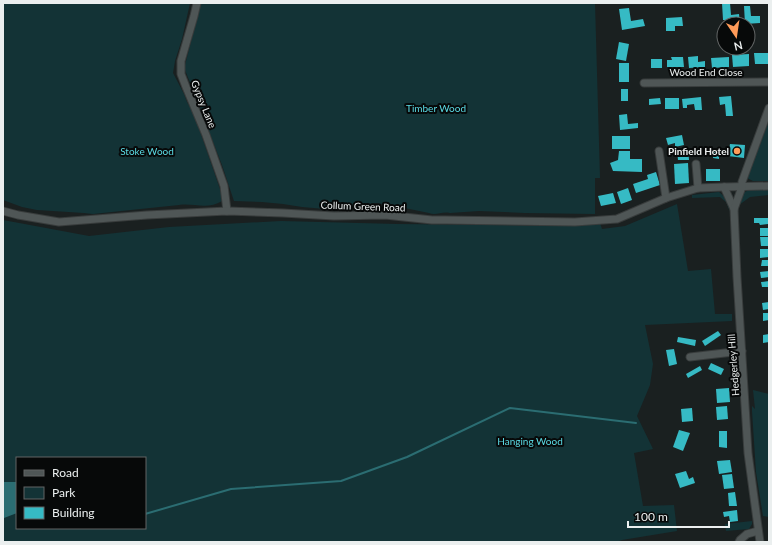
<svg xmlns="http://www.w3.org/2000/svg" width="772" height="545" viewBox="0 0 772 545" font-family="Lato,sans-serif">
	<rect width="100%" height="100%" fill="#1a2020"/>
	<!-- green -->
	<g fill="#133336" fill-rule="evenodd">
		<path d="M 3,3 L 190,3 L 182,39 L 175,61 L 173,73 L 184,94 L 187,102 L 194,114 L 221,192 L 222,201 C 208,210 194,203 179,205 C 150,208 121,211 93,214 L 84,213 L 37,210 L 22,207 L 3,200 Z"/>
		<path d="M 201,3 L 595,3 L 600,178 L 595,178 L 595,214 L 525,213 L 479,211 L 450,213 C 442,211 436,216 429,213 L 390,205 L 376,203 L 341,208 L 325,209 L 302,207 L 283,204 L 262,202 L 234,201 L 222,165 L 208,129 L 204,117 L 185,70 L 185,65 Z"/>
		<path d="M 769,121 L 769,181 L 753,181 L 747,178 Z"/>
		<path d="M 769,189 L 769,195 L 750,197 L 739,205 L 743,193 L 749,190 Z"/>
		<path d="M 719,192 L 728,200 L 730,212 L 726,202 L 720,197 L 692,198 L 692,195 Z"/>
		<path d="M 677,204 L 688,271 L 711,269 L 715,314 L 732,314 L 732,321 L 645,325 L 653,364 L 650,385 L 637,416 L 653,449 L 634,453 L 643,506 L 674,505 L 677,531 L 622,540 L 616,542 L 3,542 L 3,220 L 89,236 L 169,227 L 281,221 L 397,224 L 574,226 L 600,223 L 602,229 L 625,226 ZM 17,458 L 145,458 L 145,528 L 17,528 Z"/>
		<path d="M 753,390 L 769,394 L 769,517 L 763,516 L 756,472 L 752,411 L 752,406 L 755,409 Z"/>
		<path d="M 752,521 L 752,524 L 749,529 L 726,531 L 725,524 Z"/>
	</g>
	<!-- water -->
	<path fill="#2b6d72" d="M 3,482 L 17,482 L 17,513 L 4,518 L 3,515 Z"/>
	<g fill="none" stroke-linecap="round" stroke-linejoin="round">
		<!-- stream -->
		<path stroke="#2b6d72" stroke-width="2" d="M 145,514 L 231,489 L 341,481 L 407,457 L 510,408 L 636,423"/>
	</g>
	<!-- building -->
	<g fill="#36bac4">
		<path d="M 722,3 L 730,3 L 731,15 L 739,14 L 740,24 L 734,24 L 734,20 L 723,20 Z"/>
		<path d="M 744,6 L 750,6 L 751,16 L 760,16 L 760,23 L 745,24 Z"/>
		<path d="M 629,8 L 631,21 L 643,19 L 645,26 L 622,30 L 619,9 Z"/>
		<path d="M 682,17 L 683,26 L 675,26 L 675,31 L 666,31 L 666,18 Z"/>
		<path d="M 619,42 L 629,44 L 626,61 L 616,59 Z"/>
		<path d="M 754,53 L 769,53 L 769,64 L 755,64 Z"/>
		<path d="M 749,54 L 749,66 L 733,67 L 732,55 Z"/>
		<path d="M 698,56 L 698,62 L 705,61 L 705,67 L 689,68 L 688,57 Z"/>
		<path d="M 671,57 L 683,57 L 684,67 L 667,67 L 667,60 L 672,60 Z"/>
		<path d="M 729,57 L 729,67 L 712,68 L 711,58 Z"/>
		<rect x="651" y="59" width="11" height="9"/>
		<rect x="619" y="63" width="10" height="19"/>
		<rect x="621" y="89" width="7" height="12"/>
		<path d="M 731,96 L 733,116 L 726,116 L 725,104 L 720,105 L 719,97 Z"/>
		<path d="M 701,97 L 702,110 L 695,110 L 694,104 L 687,105 L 687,108 L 683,108 L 682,99 Z"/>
		<path d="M 660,98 L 661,104 L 649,105 L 649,99 Z"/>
		<rect x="665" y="98" width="14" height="11"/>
		<path d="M 627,114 L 628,124 L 638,123 L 638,128 L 620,130 L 619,115 Z"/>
		<path d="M 682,135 L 684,145 L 675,147 L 675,143 L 668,145 L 666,138 Z"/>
		<rect x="612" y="136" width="18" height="13"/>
		<path d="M 730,144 L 745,145 L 744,158 L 728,156 Z"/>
		<path d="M 688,149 L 689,160 L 678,160 L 677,150 Z"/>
		<path d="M 714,150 L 719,150 L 719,159 L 713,158 Z"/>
		<path d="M 619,151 L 630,151 L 630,159 L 642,159 L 642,172 L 613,171 L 610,163 L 618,160 Z"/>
		<path d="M 688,163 L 689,183 L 675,184 L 674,164 Z"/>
		<rect x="706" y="169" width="14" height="12"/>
		<path d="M 656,172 L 660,185 L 636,193 L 633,184 L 648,179 L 647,175 Z"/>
		<path d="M 628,188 L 632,200 L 621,204 L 617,192 Z"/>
		<path d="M 613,193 L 616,203 L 601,206 L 598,196 Z"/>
		<path d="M 754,218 L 768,218 L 768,224 L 760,225 L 759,223 L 754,223 Z"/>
		<rect x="760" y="228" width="9" height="8"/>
		<path d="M 760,237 L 769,237 L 769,246 L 761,246 Z"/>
		<path d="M 760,249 L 769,249 L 769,257 L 760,258 Z"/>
		<path d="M 762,260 L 769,260 L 769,266 L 761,266 Z"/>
		<path d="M 769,271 L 769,277 L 761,278 L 760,272 Z"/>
		<path d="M 769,281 L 769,287 L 762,287 L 761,282 Z"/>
		<path d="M 769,302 L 769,309 L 763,310 L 762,303 Z"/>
		<path d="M 763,313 L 769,313 L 769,320 L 763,321 Z"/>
		<path d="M 718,331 L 721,335 L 705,346 L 702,341 Z"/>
		<path d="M 769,334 L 769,342 L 763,343 L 763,335 Z"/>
		<path d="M 678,337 L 696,340 L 695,346 L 677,342 Z"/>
		<path d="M 674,349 L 677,364 L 669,366 L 666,350 Z"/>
		<path d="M 711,363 L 724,369 L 721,375 L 708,369 Z"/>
		<path d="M 700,366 L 702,370 L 688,378 L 686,374 Z"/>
		<path d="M 729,388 L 730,402 L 717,403 L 716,389 Z"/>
		<path d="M 727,406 L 728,419 L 717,420 L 716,407 Z"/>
		<path d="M 692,408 L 693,421 L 682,422 L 681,409 Z"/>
		<path d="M 679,430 L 690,433 L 683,451 L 673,447 Z"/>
		<path d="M 719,431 L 727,431 L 727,448 L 719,447 Z"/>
		<path d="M 730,460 L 732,472 L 719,474 L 717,461 Z"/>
		<path d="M 686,471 L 689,479 L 693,477 L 695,483 L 680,488 L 675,474 Z"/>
		<path d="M 732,474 L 734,488 L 724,489 L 722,475 Z"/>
		<path d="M 735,492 L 737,506 L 729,506 L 728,493 Z"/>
		<path d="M 737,510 L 738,521 L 730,522 L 729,516 L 724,517 L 723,512 Z"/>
	</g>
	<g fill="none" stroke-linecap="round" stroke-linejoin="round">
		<defs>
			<g id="street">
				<path d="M 197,3 L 194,16 L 181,61 L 181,74 L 186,87 L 206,135 L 224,186 L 227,211"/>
				<path d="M 644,83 L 769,82"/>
				<path d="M 659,151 L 666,198"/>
				<path d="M 696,164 L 698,188"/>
				<path d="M 724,187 L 734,209"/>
				<path d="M 3,211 L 18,215 L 59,222 L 147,215 L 227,211 L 283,213 L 334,216 L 385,215 L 432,220 L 445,220 L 575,222 L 617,219 L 666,198 L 698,188 L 724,187 L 769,186"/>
				<path d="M 690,357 L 742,351"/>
				<path d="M 739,542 L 740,540 L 747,534 L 758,531"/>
				<path d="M 760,542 L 748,453 L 737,277 L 734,209 L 742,187 L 742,182 L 769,108"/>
			</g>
		</defs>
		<!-- street casing -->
		<use href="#street" stroke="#383c3c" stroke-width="9"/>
		<!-- street -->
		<use href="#street" stroke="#4f5656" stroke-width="7"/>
	</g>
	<!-- markers -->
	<circle fill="#ff9b59" stroke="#070909" stroke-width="1.5" cx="737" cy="151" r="4"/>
	<g text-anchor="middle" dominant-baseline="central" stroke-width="4" stroke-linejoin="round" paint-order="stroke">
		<!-- street labels -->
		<g font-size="10" fill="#ebefef" stroke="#070909">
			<text x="706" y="72">Wood End Close</text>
			<text transform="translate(204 104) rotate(68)">Gypsy Lane</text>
			<text transform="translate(363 206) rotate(2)">Collum Green Road</text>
			<text transform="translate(733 365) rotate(-94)">Hedgerley Hill</text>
		</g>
		<!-- park labels -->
		<g font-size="10" fill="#5bdbe5" stroke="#070909">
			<text x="436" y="108">Timber Wood</text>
			<text x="147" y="151">Stoke Wood</text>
			<text x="530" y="441">Hanging Wood</text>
		</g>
		<!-- poi labels -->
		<g font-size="10" font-weight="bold" fill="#ebefef" stroke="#070909" text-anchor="end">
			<text x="729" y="151">Pinfield Hotel</text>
		</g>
	</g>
	<!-- border -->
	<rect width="772" height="545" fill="none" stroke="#ebefef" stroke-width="8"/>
	<!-- legend -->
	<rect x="16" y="457" width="130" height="72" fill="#070909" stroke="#626565"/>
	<rect x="24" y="470" width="20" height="6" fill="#4f5656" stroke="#626565"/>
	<text x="52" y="477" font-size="12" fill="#ebefef">Road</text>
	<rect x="24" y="487" width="20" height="12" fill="#133336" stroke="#626565"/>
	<text x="52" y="497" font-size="12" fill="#ebefef">Park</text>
	<rect x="24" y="507" width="20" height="12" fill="#36bac4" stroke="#626565"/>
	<text x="52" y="517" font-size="12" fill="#ebefef">Building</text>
	<!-- north arrow -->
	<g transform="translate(736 36) rotate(167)"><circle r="19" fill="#070909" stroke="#626565"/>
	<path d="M0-3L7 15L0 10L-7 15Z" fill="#ff9b59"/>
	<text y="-6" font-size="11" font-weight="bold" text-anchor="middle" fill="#ebefef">N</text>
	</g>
	<!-- scale -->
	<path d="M628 521v6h101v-6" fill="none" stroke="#ebefef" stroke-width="2"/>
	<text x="634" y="521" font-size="12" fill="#ebefef" stroke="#070909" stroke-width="3" paint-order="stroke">100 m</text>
</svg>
